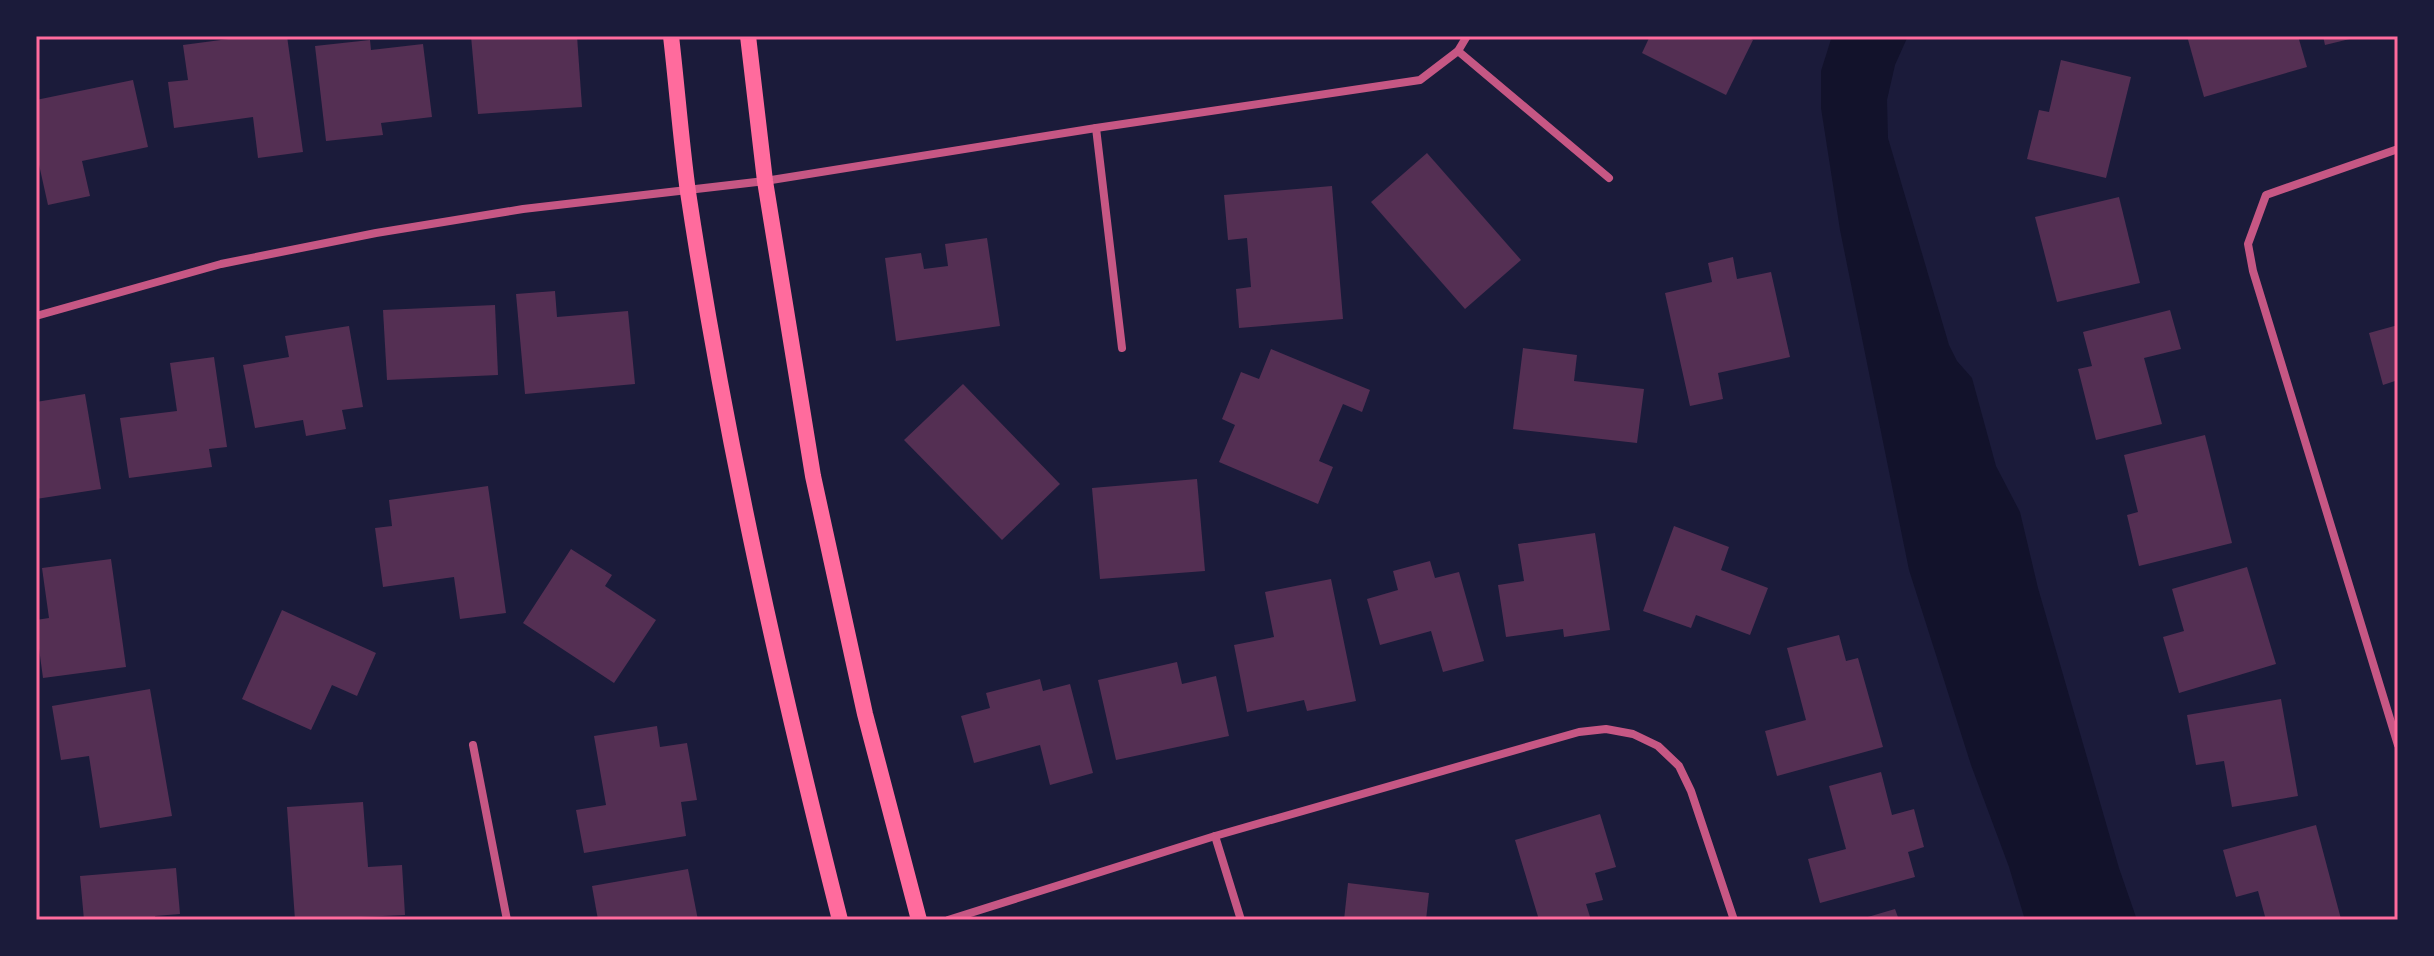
<svg xmlns="http://www.w3.org/2000/svg" width="2434" height="956" viewBox="0 0 2434 956" font-family="'Sofia Sans Condensed',sans-serif">
	<rect width="100%" height="100%" fill="#1b1b3a"/>
	<!-- water -->
	<path fill="#12122b" d="M 1832,36 L 1908,36 L 1895,65 L 1887,100 L 1888,138 L 1949,345 L 1957,361 L 1972,378 L 1996,466 L 2020,512 L 2038,588 L 2119,868 L 2137,920 L 2025,920 L 2009,867 L 1971,765 L 1909,570 L 1840,230 L 1821,108 L 1821,71 Z"/>
	<!-- building -->
	<g fill="#542f53">
		<path d="M 251,36 L 287,36 L 303,152 L 258,158 L 253,117 L 174,128 L 168,82 L 188,80 L 183,45 Z"/>
		<path d="M 471,36 L 577,36 L 582,107 L 478,114 Z"/>
		<path d="M 1650,36 L 1745,36 L 1753,40 L 1726,95 L 1642,53 Z"/>
		<path d="M 2187,36 L 2298,36 L 2307,67 L 2204,97 Z"/>
		<path d="M 2323,36 L 2357,36 L 2358,37 L 2325,45 Z"/>
		<path d="M 370,40 L 371,50 L 423,44 L 432,117 L 381,123 L 383,135 L 326,141 L 315,46 Z"/>
		<path d="M 2061,60 L 2131,77 L 2106,178 L 2027,159 L 2039,110 L 2049,112 Z"/>
		<path d="M 133,80 L 148,147 L 82,161 L 90,196 L 48,205 L 36,151 L 36,100 Z"/>
		<path d="M 1427,153 L 1521,260 L 1465,309 L 1371,202 Z"/>
		<path d="M 1332,186 L 1343,319 L 1239,328 L 1236,289 L 1251,287 L 1247,238 L 1228,240 L 1224,195 Z"/>
		<path d="M 2119,197 L 2140,283 L 2057,302 L 2035,217 Z"/>
		<path d="M 987,238 L 1000,326 L 896,341 L 885,258 L 921,253 L 924,269 L 948,266 L 945,244 Z"/>
		<path d="M 1733,257 L 1737,279 L 1771,272 L 1790,357 L 1718,373 L 1723,399 L 1690,406 L 1665,293 L 1712,282 L 1708,263 Z"/>
		<path d="M 555,291 L 557,317 L 628,311 L 635,384 L 525,394 L 516,294 Z"/>
		<path d="M 495,305 L 498,375 L 387,380 L 383,310 Z"/>
		<path d="M 2170,310 L 2181,349 L 2144,358 L 2162,424 L 2096,440 L 2078,369 L 2092,366 L 2083,332 Z"/>
		<path d="M 2398,325 L 2398,380 L 2383,385 L 2369,333 Z"/>
		<path d="M 349,326 L 363,407 L 342,410 L 346,429 L 306,436 L 303,420 L 255,428 L 243,365 L 289,357 L 285,336 Z"/>
		<path d="M 1523,348 L 1577,355 L 1574,381 L 1644,389 L 1637,443 L 1513,429 Z"/>
		<path d="M 1271,349 L 1370,390 L 1362,412 L 1343,404 L 1319,461 L 1333,467 L 1318,504 L 1219,462 L 1235,425 L 1222,419 L 1241,372 L 1259,379 Z"/>
		<path d="M 214,357 L 227,447 L 209,449 L 212,467 L 129,478 L 120,418 L 177,411 L 170,363 Z"/>
		<path d="M 963,384 L 1060,484 L 1002,540 L 904,440 Z"/>
		<path d="M 85,394 L 101,489 L 36,499 L 36,402 Z"/>
		<path d="M 2205,435 L 2232,543 L 2139,566 L 2127,515 L 2138,512 L 2124,455 Z"/>
		<path d="M 1197,479 L 1205,571 L 1100,579 L 1092,488 Z"/>
		<path d="M 488,486 L 506,613 L 460,619 L 454,577 L 383,587 L 375,528 L 392,526 L 389,500 Z"/>
		<path d="M 1674,526 L 1729,547 L 1721,570 L 1768,588 L 1750,635 L 1696,615 L 1691,628 L 1643,611 Z"/>
		<path d="M 1595,533 L 1610,630 L 1564,637 L 1563,629 L 1506,637 L 1498,585 L 1524,581 L 1518,544 Z"/>
		<path d="M 571,549 L 612,575 L 605,586 L 656,620 L 614,683 L 523,623 Z"/>
		<path d="M 111,559 L 126,667 L 43,678 L 36,626 L 36,620 L 49,618 L 42,568 Z"/>
		<path d="M 1430,561 L 1435,578 L 1459,572 L 1484,661 L 1443,672 L 1431,631 L 1380,645 L 1367,599 L 1398,590 L 1393,571 Z"/>
		<path d="M 2247,567 L 2276,664 L 2179,693 L 2163,637 L 2184,631 L 2172,589 Z"/>
		<path d="M 1331,579 L 1356,701 L 1307,711 L 1304,700 L 1247,712 L 1234,645 L 1274,637 L 1265,592 Z"/>
		<path d="M 282,610 L 376,653 L 357,696 L 332,685 L 311,730 L 242,699 Z"/>
		<path d="M 1839,635 L 1846,661 L 1858,658 L 1883,747 L 1777,776 L 1765,731 L 1806,720 L 1787,648 Z"/>
		<path d="M 1177,662 L 1182,684 L 1216,676 L 1229,736 L 1116,760 L 1098,680 Z"/>
		<path d="M 1040,679 L 1043,691 L 1070,684 L 1093,773 L 1050,785 L 1040,745 L 974,763 L 961,716 L 990,708 L 986,693 Z"/>
		<path d="M 150,689 L 172,816 L 100,828 L 89,756 L 61,760 L 52,706 Z"/>
		<path d="M 2281,699 L 2298,796 L 2232,807 L 2224,761 L 2196,765 L 2187,715 Z"/>
		<path d="M 657,726 L 660,747 L 687,743 L 697,800 L 681,802 L 686,836 L 584,853 L 576,810 L 606,805 L 594,736 Z"/>
		<path d="M 1881,772 L 1892,815 L 1914,809 L 1924,847 L 1908,852 L 1915,877 L 1820,903 L 1808,859 L 1846,849 L 1829,786 Z"/>
		<path d="M 363,802 L 368,867 L 402,865 L 405,915 L 295,920 L 287,807 Z"/>
		<path d="M 1600,814 L 1616,867 L 1595,873 L 1603,900 L 1586,904 L 1591,920 L 1539,920 L 1515,840 Z"/>
		<path d="M 2316,825 L 2341,919 L 2266,920 L 2258,891 L 2236,897 L 2223,850 Z"/>
		<path d="M 176,868 L 180,914 L 155,916 L 156,920 L 84,920 L 80,876 Z"/>
		<path d="M 688,869 L 698,920 L 598,920 L 592,886 Z"/>
		<path d="M 1348,883 L 1429,893 L 1426,920 L 1344,920 Z"/>
		<path d="M 1895,909 L 1899,920 L 1862,920 L 1861,919 Z"/>
	</g>
	<g fill="none" stroke-linecap="round" stroke-linejoin="round">
		<!-- minor -->
		<g stroke="#c65784" stroke-width="8">
			<path d="M 1458,51 L 1609,178"/>
			<path d="M 1096,128 L 1122,348"/>
			<path d="M 2398,149 L 2266,195 L 2248,244 L 2253,271 L 2398,745"/>
			<path d="M 36,316 L 221,264 L 376,233 L 523,209 L 765,181 L 1096,128 L 1420,80 L 1458,51 L 1467,36"/>
			<path d="M 473,745 L 507,920"/>
			<path d="M 1215,836 L 1241,920"/>
			<path d="M 948,920 L 1215,836 L 1579,732 L 1606,729 L 1633,734 L 1658,746 L 1679,766 L 1691,791 L 1734,920"/>
		</g>
		<!-- secondary -->
		<g stroke="#ff6b9d" stroke-width="16">
			<path d="M 671,36 C 677,88 681,141 688,192 C 725,438 779,679 840,920"/>
			<path d="M 748,36 L 765,181 L 813,476 L 865,714 L 919,920"/>
		</g>
	</g>
	<!-- border -->
	<rect width="2434" height="956" fill="none" stroke="#1b1b3a" stroke-width="76"/>
	<rect x="38" y="38" width="2358" height="880" fill="none" stroke="#ff6b9d" stroke-width="3"/>
</svg>
